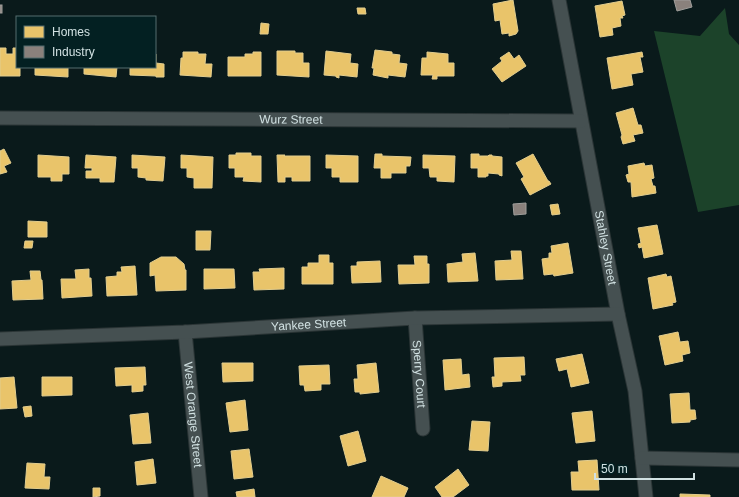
<svg xmlns="http://www.w3.org/2000/svg" width="739" height="497" viewBox="0 0 739 497" font-family="Arial,sans-serif">
	<rect width="100%" height="100%" fill="#0a1a1b"/>
	<!-- green -->
	<path fill="#1c432a" d="M 725,8 L 729,34 L 739,45 L 739,205 L 698,212 L 654,31 L 700,36 Z"/>
	<!-- homes -->
	<g fill="#e9c46a" stroke="#e2cd8e">
		<path d="M 513,0 L 518,31 L 516,34 L 509,36 L 509,33 L 502,34 L 500,20 L 495,21 L 493,4 Z"/>
		<path d="M 622,1 L 625,15 L 622,16 L 623,18 L 620,18 L 621,26 L 612,28 L 613,35 L 600,37 L 595,6 Z"/>
		<path d="M 357,8 L 365,8 L 366,14 L 358,14 Z"/>
		<path d="M 261,23 L 269,24 L 268,34 L 260,34 Z"/>
		<path d="M 0,48 L 6,48 L 6,54 L 13,54 L 13,48 L 17,48 L 17,67 L 20,67 L 20,76 L 0,76 Z"/>
		<path d="M 375,50 L 392,52 L 392,54 L 400,55 L 399,63 L 407,64 L 405,77 L 388,75 L 388,78 L 373,75 L 374,68 L 372,68 Z"/>
		<path d="M 277,51 L 295,51 L 295,53 L 303,53 L 303,63 L 309,63 L 309,77 L 277,75 Z"/>
		<path d="M 326,51 L 351,54 L 350,63 L 358,64 L 357,77 L 339,75 L 339,78 L 336,77 L 336,76 L 324,75 Z"/>
		<path d="M 183,52 L 198,52 L 198,54 L 206,54 L 205,64 L 212,64 L 211,77 L 180,75 L 181,58 L 183,58 Z"/>
		<path d="M 253,52 L 261,52 L 261,76 L 228,76 L 228,57 L 245,57 L 245,54 L 253,54 Z"/>
		<path d="M 427,52 L 448,54 L 448,63 L 454,63 L 454,76 L 437,76 L 437,79 L 432,79 L 433,75 L 421,75 L 422,58 L 427,58 Z"/>
		<path d="M 509,52 L 514,59 L 519,55 L 526,66 L 502,82 L 492,69 L 502,61 L 500,58 Z"/>
		<path d="M 642,52 L 643,57 L 640,57 L 643,72 L 631,74 L 633,85 L 612,89 L 607,58 Z"/>
		<path d="M 155,54 L 156,54 L 156,63 L 164,64 L 164,77 L 156,77 L 156,76 L 130,75 L 130,67 L 155,67 Z"/>
		<path d="M 35,67 L 68,67 L 68,77 L 35,75 Z"/>
		<path d="M 84,67 L 117,67 L 116,77 L 84,74 Z"/>
		<path d="M 633,108 L 638,125 L 641,125 L 643,133 L 633,135 L 635,141 L 623,144 L 621,137 L 622,135 L 616,113 Z"/>
		<path d="M 4,149 L 11,163 L 4,166 L 7,172 L 0,174 L 0,151 Z"/>
		<path d="M 236,153 L 251,153 L 251,156 L 261,156 L 261,182 L 243,181 L 244,177 L 235,177 L 235,168 L 229,168 L 229,155 L 236,155 Z"/>
		<path d="M 375,154 L 382,154 L 382,156 L 411,157 L 410,166 L 406,166 L 406,173 L 391,173 L 391,178 L 381,178 L 381,168 L 374,168 Z"/>
		<path d="M 471,154 L 479,154 L 479,156 L 488,156 L 489,155 L 492,155 L 492,156 L 502,157 L 502,176 L 499,175 L 499,174 L 488,173 L 488,176 L 486,176 L 486,177 L 478,177 L 478,168 L 471,168 Z"/>
		<path d="M 533,154 L 548,181 L 549,181 L 551,184 L 530,195 L 521,179 L 524,177 L 516,163 Z"/>
		<path d="M 38,155 L 69,157 L 69,174 L 62,174 L 62,181 L 51,181 L 51,177 L 38,177 Z"/>
		<path d="M 86,155 L 116,157 L 114,182 L 100,182 L 100,178 L 86,178 L 86,171 L 92,171 L 92,168 L 85,168 Z"/>
		<path d="M 132,155 L 165,157 L 163,181 L 146,180 L 146,178 L 138,177 L 138,168 L 132,168 Z"/>
		<path d="M 181,155 L 213,157 L 212,188 L 194,188 L 194,178 L 187,177 L 187,168 L 181,168 Z"/>
		<path d="M 277,155 L 285,155 L 284,156 L 310,156 L 310,181 L 292,181 L 292,177 L 285,177 L 285,182 L 278,182 Z"/>
		<path d="M 326,155 L 358,156 L 358,182 L 340,182 L 340,177 L 332,177 L 332,168 L 326,168 Z"/>
		<path d="M 423,155 L 455,156 L 454,182 L 437,181 L 437,177 L 430,177 L 429,168 L 423,168 Z"/>
		<path d="M 644,163 L 645,166 L 652,165 L 654,178 L 651,179 L 653,186 L 655,186 L 656,193 L 632,197 L 631,182 L 628,182 L 626,175 L 629,174 L 628,166 Z"/>
		<path d="M 558,204 L 560,214 L 552,215 L 550,205 Z"/>
		<path d="M 28,221 L 47,222 L 47,237 L 28,237 Z"/>
		<path d="M 657,225 L 663,254 L 644,258 L 642,247 L 639,248 L 638,244 L 641,243 L 638,228 Z"/>
		<path d="M 196,231 L 211,231 L 210,250 L 196,250 Z"/>
		<path d="M 25,241 L 33,241 L 32,248 L 24,248 Z"/>
		<path d="M 568,243 L 573,273 L 554,276 L 553,274 L 544,275 L 542,259 L 549,258 L 549,253 L 552,253 L 551,246 Z"/>
		<path d="M 511,251 L 521,251 L 523,279 L 496,280 L 495,261 L 512,260 Z"/>
		<path d="M 475,253 L 478,281 L 448,282 L 447,264 L 463,262 L 462,254 Z"/>
		<path d="M 319,255 L 329,255 L 329,263 L 333,263 L 333,284 L 302,284 L 302,267 L 308,267 L 308,263 L 319,263 Z"/>
		<path d="M 414,256 L 427,256 L 427,264 L 429,264 L 429,283 L 399,284 L 398,265 L 415,265 Z"/>
		<path d="M 161,257 L 176,257 L 184,264 L 185,270 L 186,270 L 186,290 L 156,291 L 155,275 L 150,276 L 150,263 Z"/>
		<path d="M 380,261 L 381,282 L 352,283 L 351,266 L 357,266 L 357,262 Z"/>
		<path d="M 135,266 L 137,295 L 107,296 L 106,277 L 117,276 L 117,272 L 122,272 L 121,267 Z"/>
		<path d="M 284,268 L 284,289 L 254,290 L 253,272 L 260,272 L 259,269 Z"/>
		<path d="M 89,269 L 89,278 L 91,278 L 92,296 L 62,298 L 61,279 L 76,279 L 75,270 Z"/>
		<path d="M 204,269 L 234,269 L 235,288 L 204,289 Z"/>
		<path d="M 30,271 L 40,271 L 41,280 L 42,280 L 43,299 L 13,300 L 12,281 L 31,280 Z"/>
		<path d="M 666,274 L 667,277 L 671,276 L 676,302 L 672,303 L 673,305 L 653,309 L 648,278 Z"/>
		<path d="M 678,332 L 680,342 L 688,341 L 690,353 L 682,355 L 683,361 L 665,365 L 659,336 Z"/>
		<path d="M 582,354 L 589,383 L 571,387 L 567,369 L 559,371 L 556,359 Z"/>
		<path d="M 524,357 L 525,375 L 520,375 L 521,381 L 502,382 L 502,386 L 493,387 L 492,377 L 495,377 L 494,358 Z"/>
		<path d="M 461,359 L 462,375 L 469,374 L 470,387 L 445,390 L 443,360 Z"/>
		<path d="M 222,363 L 253,363 L 253,381 L 223,382 Z"/>
		<path d="M 376,363 L 379,392 L 360,394 L 360,392 L 355,392 L 354,379 L 358,379 L 357,365 Z"/>
		<path d="M 329,365 L 330,384 L 321,384 L 321,390 L 305,391 L 304,385 L 300,385 L 299,366 Z"/>
		<path d="M 145,367 L 146,385 L 143,385 L 143,391 L 132,392 L 132,385 L 116,386 L 115,368 Z"/>
		<path d="M 14,377 L 17,408 L 0,409 L 0,378 Z"/>
		<path d="M 42,377 L 72,377 L 72,395 L 42,396 Z"/>
		<path d="M 689,393 L 690,410 L 695,410 L 696,419 L 690,420 L 690,422 L 672,423 L 670,394 Z"/>
		<path d="M 245,400 L 248,430 L 230,432 L 226,403 Z"/>
		<path d="M 31,406 L 32,416 L 25,417 L 23,407 Z"/>
		<path d="M 592,411 L 595,441 L 576,443 L 572,413 Z"/>
		<path d="M 148,413 L 151,443 L 133,444 L 130,415 Z"/>
		<path d="M 472,421 L 490,422 L 488,451 L 469,450 Z"/>
		<path d="M 358,431 L 366,461 L 348,466 L 340,436 Z"/>
		<path d="M 249,449 L 253,477 L 234,479 L 231,451 Z"/>
		<path d="M 153,459 L 156,483 L 137,485 L 135,462 Z"/>
		<path d="M 597,460 L 599,490 L 572,490 L 571,472 L 579,472 L 578,461 Z"/>
		<path d="M 27,463 L 45,464 L 44,477 L 50,477 L 49,489 L 25,488 Z"/>
		<path d="M 458,469 L 469,485 L 453,497 L 442,497 L 435,487 Z"/>
		<path d="M 381,476 L 408,488 L 404,497 L 372,497 Z"/>
		<path d="M 93,488 L 100,488 L 100,496 L 93,497 Z"/>
		<path d="M 254,489 L 255,497 L 237,497 L 236,492 Z"/>
		<path d="M 680,494 L 710,495 L 710,497 L 680,497 Z"/>
	</g>
	<!-- industry -->
	<g fill="#8a817c" stroke="#9f9e9b">
		<path d="M 674,0 L 690,0 L 692,7 L 677,11 Z"/>
		<rect x="0" y="5" width="2" height="8"/>
		<path d="M 526,203 L 526,214 L 514,215 L 513,204 Z"/>
	</g>
	<g fill="none" stroke-linecap="round" stroke-linejoin="round">
		<defs>
			<g id="street">
				<path id="s1" d="M 559,0 L 618,314 L 635,391 L 646,497"/>
				<path id="s2" d="M 0,118 L 581,121"/>
				<path id="s3" d="M 415,318 L 423,429"/>
				<path id="s4" d="M 185,332 L 201,497"/>
				<path id="s5" d="M 0,339 L 185,332 L 415,318 L 618,314"/>
				<path d="M 642,458 L 739,460"/>
			</g>
		</defs>
		<!-- street casing -->
		<use href="#street" stroke="#2b3536" stroke-width="15"/>
		<!-- street -->
		<use href="#street" stroke="#455051" stroke-width="13"/>
	</g>
	<g text-anchor="middle" dominant-baseline="central" stroke-width="4" stroke-linejoin="round" paint-order="stroke">
		<!-- street labels -->
		<g font-size="12" fill="#d1e1e2" stroke="#032022">
			<text stroke="none"><textPath href="#s2" startOffset="291">Wurz Street</textPath></text>
			<text stroke="none"><textPath href="#s1" startOffset="252">Stahley Street</textPath></text>
			<text stroke="none"><textPath href="#s5" startOffset="309">Yankee Street</textPath></text>
			<text stroke="none"><textPath href="#s3" startOffset="56">Sperry Court</textPath></text>
			<text stroke="none"><textPath href="#s4" startOffset="83">West Orange Street</textPath></text>
		</g>
	</g>
	<!-- legend -->
	<rect x="16" y="16" width="140" height="52" fill="#032022" stroke="#556d6f"/>
	<rect x="24" y="26" width="20" height="12" fill="#e9c46a" stroke="#556d6f"/>
	<text x="52" y="36" font-size="12" fill="#d1e1e2">Homes</text>
	<rect x="24" y="46" width="20" height="12" fill="#8a817c" stroke="#556d6f"/>
	<text x="52" y="56" font-size="12" fill="#d1e1e2">Industry</text>
	<!-- scale -->
	<path d="M595 473v6h99v-6" fill="none" stroke="#d1e1e2" stroke-width="2"/>
	<text x="601" y="473" font-size="12" fill="#d1e1e2" stroke="#032022" stroke-width="3" paint-order="stroke">50 m</text>
</svg>
